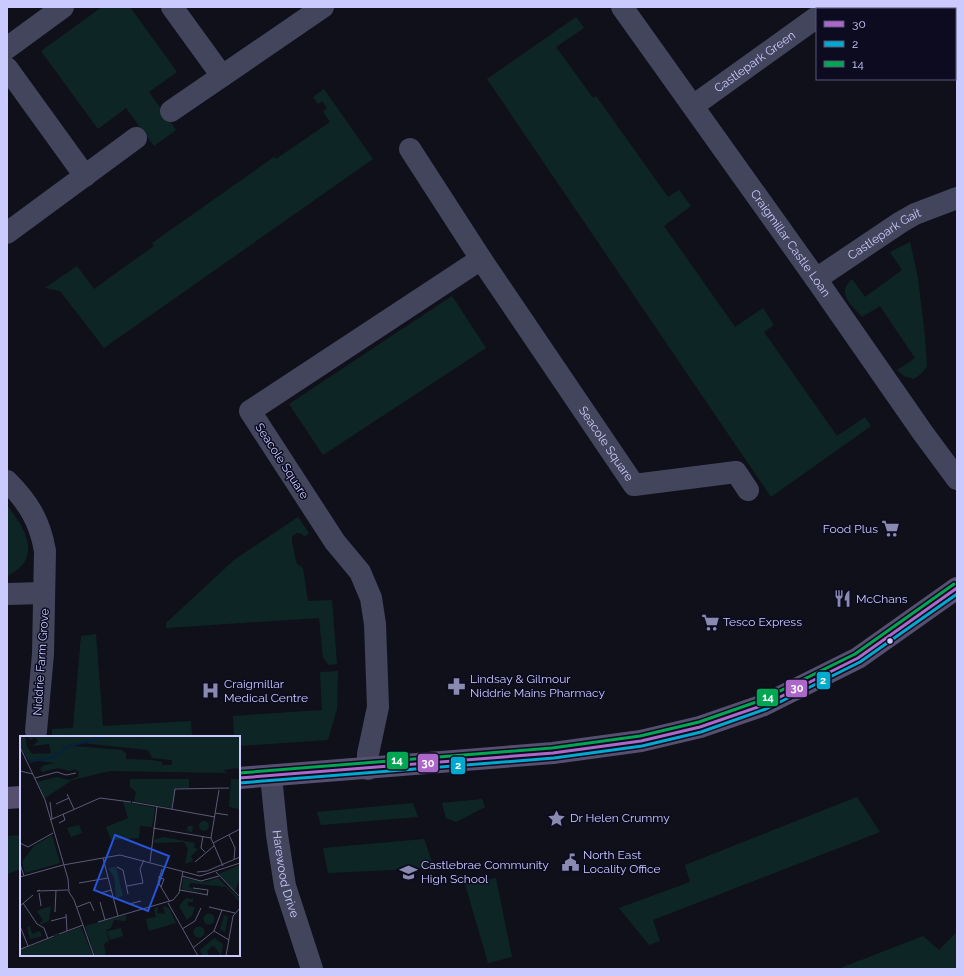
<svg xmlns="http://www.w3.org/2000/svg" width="964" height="976" viewBox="0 0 964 976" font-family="Raleway,sans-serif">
	<rect width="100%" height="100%" fill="#10101b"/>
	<!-- green -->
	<g fill="#0d2625">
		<path d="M 102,7 L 130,7 L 177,72 L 149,92 L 176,130 L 154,146 L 126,108 L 98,129 L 41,51 Z"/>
		<path d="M 576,17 L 584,28 L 556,47 L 593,98 L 596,96 L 668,197 L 679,190 L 691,206 L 664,226 L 735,327 L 763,308 L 774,325 L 764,332 L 837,436 L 865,417 L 871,426 L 771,497 L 487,79 Z"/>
		<path d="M 324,89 L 373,159 L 104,348 L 60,291 L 45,288 L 77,266 L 94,289 L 154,246 L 152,243 L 264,164 L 274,157 L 276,159 L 330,122 L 323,111 L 327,108 L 322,101 L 318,104 L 313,97 Z"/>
		<path d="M 910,242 L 918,278 L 925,337 L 927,366 L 922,373 L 914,379 L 904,376 L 897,370 L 915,358 L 880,306 L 862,317 C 851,304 836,294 852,279 L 865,297 L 902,270 L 890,252 Z"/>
		<path d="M 452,296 L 486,348 L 323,455 L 289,404 Z"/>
		<path d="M 7,505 C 26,529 43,559 7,576 Z"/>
		<path d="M 298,517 L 309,533 L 304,537 L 302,534 L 297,533 L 292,536 L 292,541 L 296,561 L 297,564 L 303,568 L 308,601 L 332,600 L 337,664 L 329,665 L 323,658 L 319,618 L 166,628 L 166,623 L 234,560 Z"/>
		<path d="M 96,634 L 103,726 L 191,721 L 192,737 L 52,737 L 52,729 L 73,728 L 81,636 Z"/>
		<path d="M 338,671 L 337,709 L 328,740 L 239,746 L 239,737 L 234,737 L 233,716 L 322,710 L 320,672 Z"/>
		<path d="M 857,797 L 880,832 L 653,920 L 660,941 L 649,945 L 619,908 L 690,882 L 685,865 Z"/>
		<path d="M 482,799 L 485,807 L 456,822 L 446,818 L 442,803 Z"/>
		<path d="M 413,803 L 418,817 L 321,825 L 317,812 Z"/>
		<path d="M 21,835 L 21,869 L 7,874 L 7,836 Z"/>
		<path d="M 424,839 L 434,868 L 328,873 L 323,848 Z"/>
		<path d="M 496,878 L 512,957 L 488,963 L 465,884 Z"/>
		<path d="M 957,932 L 957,969 L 838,969 L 923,936 L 939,950 Z"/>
	</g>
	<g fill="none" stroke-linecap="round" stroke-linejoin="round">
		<!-- street -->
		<g stroke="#43455d" stroke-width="22">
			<path d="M 172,7 L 222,76"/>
			<path id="s1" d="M 622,7 L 816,279 L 923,433 L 957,479"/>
			<path d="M 864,7 C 872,9 879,10 887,7"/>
			<path d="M 7,48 L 63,7"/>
			<path d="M 7,68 L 85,176"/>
			<path id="s2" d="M 693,106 L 817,17"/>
			<path d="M 171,111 L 323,7"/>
			<path id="s3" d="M 410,149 L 481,259 L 634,485 L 736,472 L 748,490"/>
			<path d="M 7,233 L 136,138"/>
			<path id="s4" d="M 816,279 L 901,222 L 915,214 L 957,198"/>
			<path d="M 7,481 C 28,502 40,521 45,551 L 43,654 L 36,731"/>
			<path d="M 7,594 L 44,593"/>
			<path d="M 368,769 L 368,754 L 378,707 L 375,624 L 371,598 L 360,572 L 335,542 L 250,411 L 481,259"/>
			<path id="s5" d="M 271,776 L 277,835 L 285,886 L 312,969"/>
		</g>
		<!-- primary -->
		<g stroke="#574f6f" stroke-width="22">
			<path d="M 239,778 L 553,753 L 641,741 L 700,727 L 764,705 L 858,658 L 957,588"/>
			<path d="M 7,798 L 21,797"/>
		</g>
		<defs>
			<path id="bus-1" d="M 239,778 L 553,753 L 641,741 L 700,727 L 764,705 L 858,658 L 957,588"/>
			<path id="bus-2" d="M 239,783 L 554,758 L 642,746 L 701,732 L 766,709 L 860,662 L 957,594"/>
			<path id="bus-3" d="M 239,773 L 552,748 L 640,736 L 699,722 L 762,700 L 855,654 L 954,584"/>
		</defs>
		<!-- bus-1 casing -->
		<use href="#bus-1" stroke="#0c0b20" stroke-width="6"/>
		<!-- bus-2 casing -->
		<use href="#bus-2" stroke="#0c0b20" stroke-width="6"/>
		<!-- bus-3 casing -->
		<use href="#bus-3" stroke="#0c0b20" stroke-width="6"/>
		<!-- bus-1 -->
		<use href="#bus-1" stroke="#ac68c9" stroke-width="3"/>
		<!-- bus-2 -->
		<use href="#bus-2" stroke="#00a9ce" stroke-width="3"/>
		<!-- bus-3 -->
		<use href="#bus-3" stroke="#00a651" stroke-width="3"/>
	</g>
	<!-- icons -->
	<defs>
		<symbol id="supermarket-bare" viewBox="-9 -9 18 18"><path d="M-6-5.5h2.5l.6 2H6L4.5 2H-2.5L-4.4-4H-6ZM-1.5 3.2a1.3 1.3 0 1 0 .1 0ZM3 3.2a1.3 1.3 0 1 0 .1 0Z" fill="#8a89af" stroke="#0c0b20" stroke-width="2.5" paint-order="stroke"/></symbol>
		<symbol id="restaurant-bare" viewBox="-9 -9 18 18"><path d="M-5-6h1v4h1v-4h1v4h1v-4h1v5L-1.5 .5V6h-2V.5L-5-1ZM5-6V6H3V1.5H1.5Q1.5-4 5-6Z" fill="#8a89af" stroke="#0c0b20" stroke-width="2.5" paint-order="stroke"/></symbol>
		<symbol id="pharmacy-bare" viewBox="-9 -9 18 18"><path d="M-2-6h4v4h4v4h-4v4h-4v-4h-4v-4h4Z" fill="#8a89af" stroke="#0c0b20" stroke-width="2.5" paint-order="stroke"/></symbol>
		<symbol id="hospital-bare" viewBox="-9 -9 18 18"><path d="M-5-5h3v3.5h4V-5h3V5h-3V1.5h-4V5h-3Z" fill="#8a89af" stroke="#0c0b20" stroke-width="2.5" paint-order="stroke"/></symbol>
		<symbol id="sight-bare" viewBox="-9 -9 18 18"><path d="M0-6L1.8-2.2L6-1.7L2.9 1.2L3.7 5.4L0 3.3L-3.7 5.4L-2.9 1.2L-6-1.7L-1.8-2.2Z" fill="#8a89af" stroke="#0c0b20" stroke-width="2.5" paint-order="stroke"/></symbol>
		<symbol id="civic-bare" viewBox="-9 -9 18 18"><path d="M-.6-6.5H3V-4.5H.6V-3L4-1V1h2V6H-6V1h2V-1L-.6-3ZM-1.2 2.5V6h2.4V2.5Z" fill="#8a89af" stroke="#0c0b20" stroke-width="2.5" paint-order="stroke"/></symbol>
		<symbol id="school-bare" viewBox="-9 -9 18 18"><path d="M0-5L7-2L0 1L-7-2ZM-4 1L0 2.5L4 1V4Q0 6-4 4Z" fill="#8a89af" stroke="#0c0b20" stroke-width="2.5" paint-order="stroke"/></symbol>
	</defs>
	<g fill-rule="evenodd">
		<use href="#supermarket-bare" x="878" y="516" width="25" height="25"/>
		<use href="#restaurant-bare" x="830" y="586" width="25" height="25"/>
		<use href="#supermarket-bare" x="698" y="610" width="25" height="25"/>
		<use href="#pharmacy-bare" x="444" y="674" width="25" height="25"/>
		<use href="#hospital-bare" x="198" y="678" width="25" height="25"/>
		<use href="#sight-bare" x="544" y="806" width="25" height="25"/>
		<use href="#civic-bare" x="558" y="850" width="25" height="25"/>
		<use href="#school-bare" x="396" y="860" width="25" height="25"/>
	</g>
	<!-- markers -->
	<circle fill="#cbcaff" stroke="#0c0b20" stroke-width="1.5" cx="890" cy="641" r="3.5"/>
	<g text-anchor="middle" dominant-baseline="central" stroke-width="3" stroke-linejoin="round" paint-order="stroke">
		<!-- street labels -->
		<g font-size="12" fill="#cbcaff" stroke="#0c0b20">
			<text stroke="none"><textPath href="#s2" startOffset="76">Castlepark Green</textPath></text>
			<text stroke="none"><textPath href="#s4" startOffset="82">Castlepark Gait</textPath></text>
			<text stroke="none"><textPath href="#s1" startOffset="290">Craigmillar Castle Loan</textPath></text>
			<text stroke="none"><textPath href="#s3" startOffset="354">Seacole Square</textPath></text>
			<text transform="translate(282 461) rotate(57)">Seacole Square</text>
			<text transform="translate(41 662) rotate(-86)">Niddrie Farm Grove</text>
			<text stroke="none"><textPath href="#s5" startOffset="99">Harewood Drive</textPath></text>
		</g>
		<!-- poi labels -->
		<g font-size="12" fill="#cbcaff" stroke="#0c0b20" text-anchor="start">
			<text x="878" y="529" text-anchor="end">Food Plus</text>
			<text x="856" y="599">McChans</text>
			<text x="723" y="622">Tesco Express</text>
			<text x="470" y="679">Lindsay &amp; Gilmour<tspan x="470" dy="14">Niddrie Mains Pharmacy</tspan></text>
			<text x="224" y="684">Craigmillar<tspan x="224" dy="14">Medical Centre</tspan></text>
			<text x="570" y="818">Dr Helen Crummy</text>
			<text x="583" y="855">North East<tspan x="583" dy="14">Locality Office</tspan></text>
			<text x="421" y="865">Castlebrae Community<tspan x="421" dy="14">High School</tspan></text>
		</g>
	</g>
	<!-- overview -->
	<g transform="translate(20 736)">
		<rect width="220" height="220" fill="#10101b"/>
		<path d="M 0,0 L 5,0 L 7,11 L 12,18 L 31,17 L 29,8 L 12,10 L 18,5 L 15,1 L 10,4 L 9,0 L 118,0 L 118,4 L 119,0 L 220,0 L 220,35 L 217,32 L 203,34 L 207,37 L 90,35 L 52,44 L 25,62 L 17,46 L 37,41 L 49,44 L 58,41 L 59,36 L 55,33 L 50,35 L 38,32 L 22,36 L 20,33 L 24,29 L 36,27 L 18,25 L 10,27 L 0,10 ZM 62,7 L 128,14 L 132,22 L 152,24 L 152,29 L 142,29 L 142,26 L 132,24 L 106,23 L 106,17 L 102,14 L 53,10 ZM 110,43 L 169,43 L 169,52 L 156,52 L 151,72 L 114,65 L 116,56 L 110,51 ZM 211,43 L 220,43 L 219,73 L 209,71 ZM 103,65 L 135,72 L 132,91 L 120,90 L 119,102 L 91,104 L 86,91 L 108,82 ZM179 90a5 5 0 1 1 10 0a5 5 0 1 1-10 0ZM 59,89 L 62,97 L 51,101 L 47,92 ZM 134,89 L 167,95 L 168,90 L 173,90 L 172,96 L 177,97 ZM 32,99 L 40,127 L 5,137 L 2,126 L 14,110 ZM 143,101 L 175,107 L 174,112 L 178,113 L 171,120 L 173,125 L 165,128 L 168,113 L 164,106 L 134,107 L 134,104 ZM 220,129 L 220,142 L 215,155 L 199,138 ZM 96,131 L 103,160 L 96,162 L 94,141 L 88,132 ZM 163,142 L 185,146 L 198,142 L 220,163 L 220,166 L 206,151 L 170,147 L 169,151 L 172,153 L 186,157 L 162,153 ZM 166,162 L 173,163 L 173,166 L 168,166 L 168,170 L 175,171 L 172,179 L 167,184 L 159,170 ZM 31,170 L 29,185 L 19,189 L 23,184 L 17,175 ZM 143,170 L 149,172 L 156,187 L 129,195 L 126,183 L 136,181 L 134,172 L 138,171 L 137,177 L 145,178 ZM183.5 183a5.5 5.5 0 1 1 11 0a5.5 5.5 0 1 1-11 0ZM 106,179 L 106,185 L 94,184 L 91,192 L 86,194 L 89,205 L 84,208 L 86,220 L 75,220 L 65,190 ZM 202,179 L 208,180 L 205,196 L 200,193 L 204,181 ZM 10,190 L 12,198 L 20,195 L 22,200 L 10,203 L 7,191 ZM173.5 196a5.5 5.5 0 1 1 11 0a5.5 5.5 0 1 1-11 0ZM 61,191 L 73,220 L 0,220 L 0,214 L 35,201 L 34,198 L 38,197 L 39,199 ZM 101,192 L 103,200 L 90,204 L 87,195 ZM 194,202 L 203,208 L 201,220 L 195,211 L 192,210 L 187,215 L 189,220 L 183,220 L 180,214 Z" fill="#0d2625" fill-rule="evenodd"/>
		<path fill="none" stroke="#08203f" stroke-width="2" d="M 9,25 L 35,21 L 47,11 L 87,0"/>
		<path fill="none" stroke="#5b5a76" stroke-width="1" d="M 0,11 L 25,64 L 48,143 L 49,156 L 54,164 L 74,220M 0,35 L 13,38M 15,42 L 37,36 L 46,39 L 56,37M 47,58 L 54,73M 30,66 L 32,83M 112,66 L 195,81M 36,68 L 49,62M 152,73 L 155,53 L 209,52M 195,77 L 208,79M 30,84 L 80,62 L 111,66M 39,87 L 45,84 L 43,78M 133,92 L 191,102M 209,99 L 215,112 L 214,123M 183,100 L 181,112 L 185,116M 191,102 L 199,54M 191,102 L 203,130M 0,107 L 8,111 L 33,97M 193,107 L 220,93M 83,122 L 98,180M 130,126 L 137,70M 175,126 L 194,110M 0,128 L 4,140M 97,131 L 103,134 L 108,158M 142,133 L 138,146 L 150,166M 177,136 L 187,135 L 220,121M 196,136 L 220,161M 162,140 L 181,145 L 199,140M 0,141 L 43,129 L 100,119 L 180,140 L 220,127M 138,141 L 144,143 L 141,151M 59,147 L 88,142M 107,150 L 123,147 L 120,133 L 124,124M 173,152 L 188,154 L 187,159M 20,154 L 17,155 L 48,154M 160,154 L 188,159M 19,157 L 21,170M 80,157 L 92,154M 80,166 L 85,184M 3,167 L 17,188 L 24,192 L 28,203M 148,167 L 178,220M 109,168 L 121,165M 0,170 L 13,159M 57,171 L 70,166 L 74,175M 189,171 L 215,177M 35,176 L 36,154M 46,178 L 47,195M 31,185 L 46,181M 78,186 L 153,164 L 159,157 L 163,135M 0,190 L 8,210M 162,193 L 175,185 L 181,172M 194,195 L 209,204M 39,198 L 63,189M 173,212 L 194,195 L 202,174M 1,213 L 34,200M 206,220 L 213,180 L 220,172"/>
		<path fill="#2654da" fill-opacity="0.15" stroke="#2654da" stroke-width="2" d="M 95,99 L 149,120 L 128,175 L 74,154 Z"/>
		<rect width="220" height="220" fill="none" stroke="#cbcaff" stroke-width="2"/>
	</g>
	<g stroke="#0c0b20" stroke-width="1.5">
		<rect x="816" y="671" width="15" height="19" rx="4" fill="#00a9ce"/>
		<rect x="785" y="679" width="23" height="19" rx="4" fill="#ac68c9"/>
		<rect x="756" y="688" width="23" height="19" rx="4" fill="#00a651"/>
		<rect x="386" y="751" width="23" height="19" rx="4" fill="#00a651"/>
		<rect x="417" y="753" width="22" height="20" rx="4" fill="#ac68c9"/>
		<rect x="450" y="756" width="16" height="19" rx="4" fill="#00a9ce"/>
	</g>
	<g font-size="11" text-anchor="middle" font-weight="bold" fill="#fff">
		<text x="823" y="684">2</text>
		<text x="797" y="692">30</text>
		<text x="768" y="701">14</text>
		<text x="397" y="764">14</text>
		<text x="428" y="767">30</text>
		<text x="458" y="769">2</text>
	</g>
	<!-- border -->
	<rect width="964" height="976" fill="none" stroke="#cbcaff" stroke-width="16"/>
	<!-- legend -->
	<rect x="816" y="8" width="140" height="72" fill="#0c0b20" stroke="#585779"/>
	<rect x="824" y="21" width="20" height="6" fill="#ac68c9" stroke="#585779"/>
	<text x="852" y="28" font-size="12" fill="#cbcaff">30</text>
	<rect x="824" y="41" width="20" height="6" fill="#00a9ce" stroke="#585779"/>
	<text x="852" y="48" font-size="12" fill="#cbcaff">2</text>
	<rect x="824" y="61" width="20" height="6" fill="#00a651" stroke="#585779"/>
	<text x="852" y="68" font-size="12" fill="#cbcaff">14</text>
</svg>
